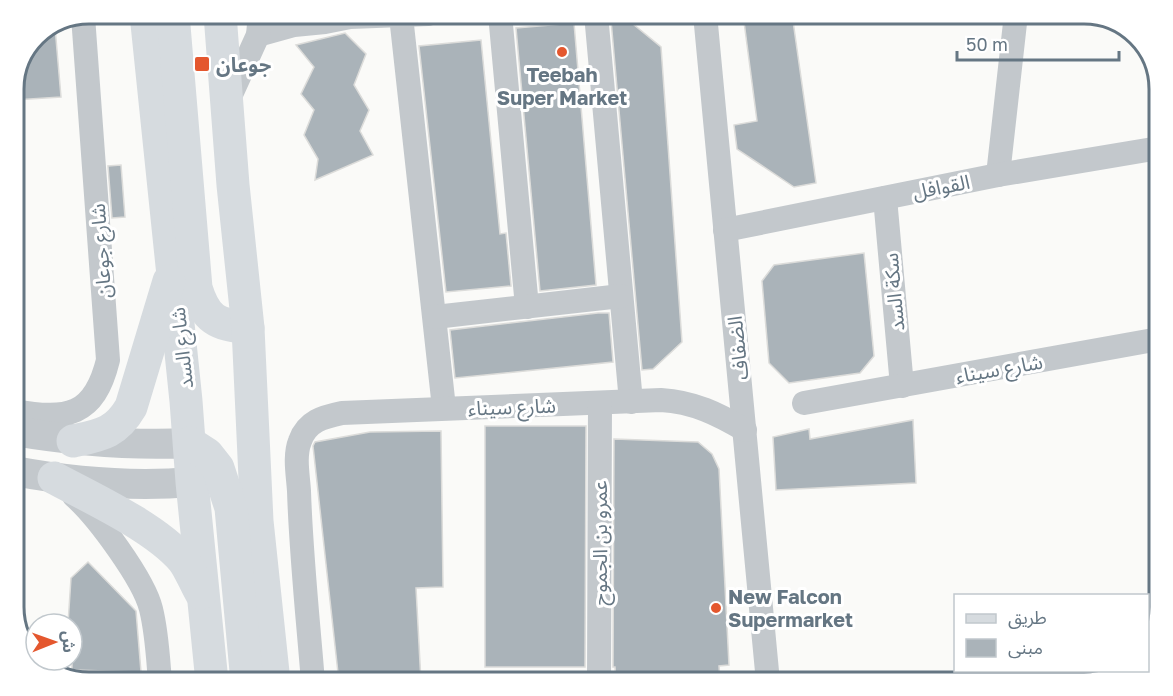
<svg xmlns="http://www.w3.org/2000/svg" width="1173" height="696" viewBox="0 0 1173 696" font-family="'Golos Text','Noto Sans Arabic',sans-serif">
	<rect width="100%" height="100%" fill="#fafaf8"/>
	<!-- building -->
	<g fill="#aab3b9" stroke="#dcdcda" stroke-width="1.5">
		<path d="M 743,14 L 792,14 L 816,183 L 794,187 L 737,149 L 734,125 L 757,121 Z"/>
		<path d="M 611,20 L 628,20 L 661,47 L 682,342 L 653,369 L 642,370 Z"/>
		<path d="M 574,23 L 596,285 L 540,291 L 516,28 Z"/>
		<path d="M 55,27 L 61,97 L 14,100 L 14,84 L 36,35 Z"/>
		<path d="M 345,33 L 366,54 L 354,85 L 369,110 L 360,131 L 373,155 L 315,180 L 318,159 L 304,135 L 314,110 L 301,94 L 314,67 L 296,45 Z"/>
		<path d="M 481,40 L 500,234 L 506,233 L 511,286 L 446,292 L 419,46 Z"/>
		<path d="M 121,165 L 125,217 L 112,218 L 108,166 Z"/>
		<path d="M 864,253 L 874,356 L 860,373 L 789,383 L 769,363 L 762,281 L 774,265 Z"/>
		<path d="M 598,313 L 609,313 L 613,362 L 455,378 L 450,330 Z"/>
		<path d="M 913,420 L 916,483 L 776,490 L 773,437 L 809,429 L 810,439 Z"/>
		<path d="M 485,426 L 586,426 L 585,667 L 485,667 Z"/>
		<path d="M 441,431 L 443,587 L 416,588 L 421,682 L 339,682 L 313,446 L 315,442 L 370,432 Z"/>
		<path d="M 614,439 L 698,442 L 712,454 L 719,469 L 729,665 L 719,666 L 720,682 L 616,682 L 615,667 L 613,667 Z"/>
		<path d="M 88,562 L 136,611 L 141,672 L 72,670 L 72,624 L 68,624 L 71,578 Z"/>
	</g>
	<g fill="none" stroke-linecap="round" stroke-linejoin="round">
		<!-- minor -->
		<g stroke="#c3c8cc" stroke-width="24">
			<path d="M 500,14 L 527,307"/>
			<path d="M 596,14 L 631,402"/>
			<path d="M 705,14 L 768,682"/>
			<path d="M 401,16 L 444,408"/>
			<path d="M 258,35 L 294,25 L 325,22 L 350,17 L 428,14"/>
			<path d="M 228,101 L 258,35 L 260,14"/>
			<path d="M 998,175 L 1016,14"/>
			<path d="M 885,198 L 902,386"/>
			<path d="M 725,230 L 998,175 L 1159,148"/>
			<path d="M 435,317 L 621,296"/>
			<path d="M 804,403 L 1159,339"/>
			<path d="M 14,411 C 67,420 94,417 108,360 L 83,16"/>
			<path d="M 74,496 C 97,516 144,580 151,609 C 157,633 158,658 160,682"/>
			<path d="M 313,682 C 308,619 301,555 299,491 C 298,475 294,456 300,441 C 307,421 323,417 342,413 L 661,400 C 694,402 718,414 745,430"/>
			<path d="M 599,682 L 600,403"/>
		</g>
		<!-- tertiary -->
		<g stroke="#c3c8cc" stroke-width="30">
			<path d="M 14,431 C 73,441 130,446 190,443"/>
			<path d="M 14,471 C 73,482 132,487 192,482"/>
		</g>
		<!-- secondary -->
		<g stroke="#d6dbdf" stroke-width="33">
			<path d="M 146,14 L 186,401 L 192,482 L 212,682"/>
			<path d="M 173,14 L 196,288 C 206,320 216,324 248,328"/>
			<path d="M 220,14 L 233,185 L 248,328 L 257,521 L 274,682"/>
			<path d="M 73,441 C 101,435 116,433 131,407 L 169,281"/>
			<path d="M 190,443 L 207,454 L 218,468 L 231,508 L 247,682"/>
			<path d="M 54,478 C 92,498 156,528 183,560 C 190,569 195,583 201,593"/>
		</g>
	</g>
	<!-- markers -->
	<g fill="#e4572e" stroke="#fff" stroke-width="2">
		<circle cx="562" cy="52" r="6"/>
		<rect x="194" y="56" width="16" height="16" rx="3"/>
		<circle cx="716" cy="608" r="6"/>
	</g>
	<g text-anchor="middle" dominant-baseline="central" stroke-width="6" stroke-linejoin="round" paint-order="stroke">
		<!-- poi labels -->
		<g font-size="20" font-weight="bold" fill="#657683" stroke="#fff" text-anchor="start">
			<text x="216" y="64">جوعان</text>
			<text x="562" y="74" text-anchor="middle">Teebah<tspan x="562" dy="23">Super Market</tspan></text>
			<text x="728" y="596">New Falcon<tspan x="728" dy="23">Supermarket</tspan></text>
		</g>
		<!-- street labels -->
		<g font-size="20" fill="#657683" stroke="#fff">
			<text transform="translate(941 186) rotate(-11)">القوافل</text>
			<text transform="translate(100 251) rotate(-94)">شارع جوعان</text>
			<text transform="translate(893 292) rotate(-95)">سكة السد</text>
			<text transform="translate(181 348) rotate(-96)">شارع السد</text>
			<text transform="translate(737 348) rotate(-96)">الضفاف</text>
			<text transform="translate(999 368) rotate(-10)">شارع سيناء</text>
			<text transform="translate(512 406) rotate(-2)">شارع سيناء</text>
			<text transform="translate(599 543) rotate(-90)">عمرو بن الجموح</text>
		</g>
	</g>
	<!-- crop -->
	<path d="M0 0H1173V696H0ZM89 24H1084A65 65 0 0 1 1149 89V607A65 65 0 0 1 1084 672H89A65 65 0 0 1 24 607V89A65 65 0 0 1 89 24Z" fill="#fff" fill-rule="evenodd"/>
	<path fill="none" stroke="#657683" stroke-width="3" d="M89 24H1084A65 65 0 0 1 1149 89V607A65 65 0 0 1 1084 672H89A65 65 0 0 1 24 607V89A65 65 0 0 1 89 24Z"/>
	<!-- legend -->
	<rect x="954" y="594" width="195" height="78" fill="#ffffff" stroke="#c1c8cd" stroke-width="1.5"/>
	<rect x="966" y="614" width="30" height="9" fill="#d6dbdf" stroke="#c1c8cd" stroke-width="1.5"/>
	<text x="1008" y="624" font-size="18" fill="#657683">طريق</text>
	<rect x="966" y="639" width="30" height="18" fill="#aab3b9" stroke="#c1c8cd" stroke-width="1.5"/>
	<text x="1008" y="654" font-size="18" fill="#657683">مبنى</text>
	<!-- north arrow -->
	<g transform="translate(54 642) rotate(89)"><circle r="28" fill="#ffffff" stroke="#c1c8cd" stroke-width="1.5"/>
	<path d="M0-4.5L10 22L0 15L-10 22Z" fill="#e4572e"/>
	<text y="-9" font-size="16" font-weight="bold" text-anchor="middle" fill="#657683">ش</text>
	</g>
	<!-- scale -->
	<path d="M957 51v9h162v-9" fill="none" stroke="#657683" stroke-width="3"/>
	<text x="966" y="51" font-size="18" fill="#657683" stroke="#ffffff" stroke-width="4.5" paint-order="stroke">50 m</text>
</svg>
